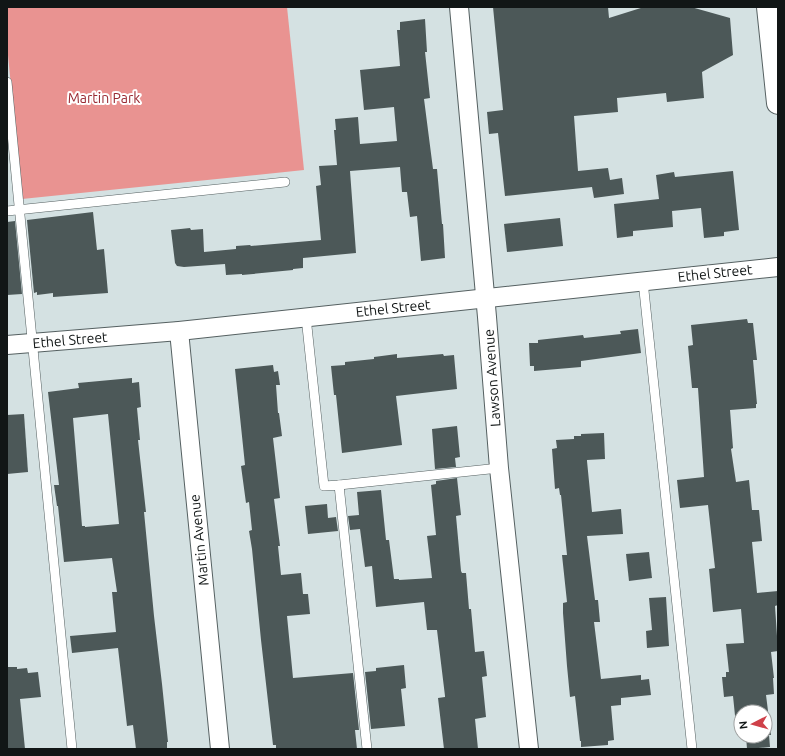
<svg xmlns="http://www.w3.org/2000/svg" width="785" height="756" viewBox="0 0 785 756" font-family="Ubuntu,sans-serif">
	<rect width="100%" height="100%" fill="#d4e1e2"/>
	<!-- green -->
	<path fill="#e99391" d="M 7,7 L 287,7 L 304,170 L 22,199 L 7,45 Z"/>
	<!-- building -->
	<g fill="#4c5858" fill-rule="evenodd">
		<path d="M 493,7 L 608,7 L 609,18 L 644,7 L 691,7 L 730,18 L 733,55 L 702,72 L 704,98 L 667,102 L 666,93 L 617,98 L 618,112 L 574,116 L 578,171 L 608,168 L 610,180 L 622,178 L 624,194 L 594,198 L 592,187 L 505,196 L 498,133 L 489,134 L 487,112 L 503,110 Z"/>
		<path d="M 425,19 L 427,52 L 425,52 L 430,98 L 424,99 L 433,169 L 437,169 L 442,224 L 443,224 L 445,258 L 421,261 L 417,216 L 410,217 L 407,192 L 402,192 L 400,167 L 350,171 L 356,253 L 303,258 L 303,268 L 293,269 L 293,270 L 242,275 L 242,274 L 226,275 L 225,264 L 184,267 L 177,266 L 175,263 L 171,230 L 190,228 L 191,230 L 203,229 L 204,252 L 236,249 L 236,246 L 250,245 L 251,246 L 321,240 L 316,186 L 321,185 L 319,166 L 337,165 L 334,130 L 336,130 L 335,119 L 358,117 L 360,144 L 397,141 L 394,107 L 364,110 L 360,70 L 400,66 L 397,30 L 400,30 L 400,22 Z"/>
		<path d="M 733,171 L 739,230 L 724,232 L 724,236 L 704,238 L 701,208 L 672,211 L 673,227 L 633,231 L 633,236 L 617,238 L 614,204 L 659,199 L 656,175 L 674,172 L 675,177 Z"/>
		<path d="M 93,212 L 97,250 L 104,249 L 108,293 L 53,297 L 53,293 L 37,295 L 37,292 L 34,293 L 27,220 Z"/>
		<path d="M 560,218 L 563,246 L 507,252 L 504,224 Z"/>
		<path d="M 15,221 L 22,294 L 7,295 L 7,222 Z"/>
		<path d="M 747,319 L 748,323 L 753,323 L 757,360 L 753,360 L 757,404 L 756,404 L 756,408 L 730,410 L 733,448 L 731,449 L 736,482 L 749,480 L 752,510 L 759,510 L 762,541 L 752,542 L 757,593 L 778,591 L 778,605 L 775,606 L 778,651 L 771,652 L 774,678 L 773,678 L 774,694 L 766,695 L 771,735 L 769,735 L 770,747 L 747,749 L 746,736 L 765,736 L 765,712 L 741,712 L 741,735 L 737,735 L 733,696 L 724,697 L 722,677 L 726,677 L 726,672 L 729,672 L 726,644 L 744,643 L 741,609 L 713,612 L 709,569 L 715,568 L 708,505 L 680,508 L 677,480 L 704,477 L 698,388 L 692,388 L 688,346 L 693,345 L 691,325 Z"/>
		<path d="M 638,329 L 641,353 L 581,361 L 581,367 L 534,371 L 534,366 L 530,366 L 529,343 L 538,343 L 538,340 L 583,335 L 584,338 L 621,334 L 620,331 Z"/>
		<path d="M 397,354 L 397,358 L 443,354 L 444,356 L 454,355 L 457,389 L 396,396 L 402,445 L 342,453 L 336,395 L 334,395 L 331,366 L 345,365 L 345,362 L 374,359 L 374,357 Z"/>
		<path d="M 273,365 L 274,372 L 278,371 L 280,385 L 276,385 L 278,413 L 279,413 L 282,436 L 273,438 L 280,498 L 274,499 L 280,546 L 278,546 L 281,575 L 301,573 L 303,594 L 308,594 L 310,614 L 287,616 L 293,678 L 353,673 L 359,730 L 355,730 L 357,749 L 276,749 L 276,745 L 273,745 L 261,640 L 252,549 L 249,531 L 252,530 L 249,502 L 246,503 L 241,466 L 245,465 L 235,369 Z"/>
		<path d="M 132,378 L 132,383 L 139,382 L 141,407 L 137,408 L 140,440 L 138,440 L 146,512 L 144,512 L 154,616 L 162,684 L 168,742 L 167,742 L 167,749 L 136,749 L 133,725 L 127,726 L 118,648 L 72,653 L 70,636 L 116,632 L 112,592 L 117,592 L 112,558 L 64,562 L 58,506 L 57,506 L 54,485 L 59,485 L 48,392 L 79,388 L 78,383 ZM 108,414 L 119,524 L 85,527 L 85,526 L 82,526 L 73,418 Z"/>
		<path d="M 24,414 L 28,472 L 7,474 L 7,415 Z"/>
		<path d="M 457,426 L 460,457 L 455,458 L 456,467 L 435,469 L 432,429 Z"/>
		<path d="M 604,433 L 605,459 L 587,460 L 587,461 L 592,512 L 621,509 L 623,534 L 587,536 L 595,600 L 598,600 L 600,622 L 594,622 L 601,679 L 641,675 L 641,680 L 649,679 L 651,695 L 621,698 L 621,705 L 611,706 L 614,740 L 608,741 L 608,745 L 581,747 L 581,741 L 580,741 L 575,696 L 570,697 L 567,666 L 563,613 L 563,603 L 567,602 L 562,555 L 567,555 L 561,495 L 560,495 L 559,488 L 555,489 L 552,449 L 557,448 L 556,440 L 574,439 L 574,436 L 581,436 L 581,434 Z"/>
		<path d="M 457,478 L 461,515 L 456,516 L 461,571 L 462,573 L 466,573 L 469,609 L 471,609 L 475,652 L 484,651 L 487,676 L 482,677 L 486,717 L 475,719 L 478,749 L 444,749 L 438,698 L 445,697 L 445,696 L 437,630 L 427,630 L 424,602 L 376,607 L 372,566 L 365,567 L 360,529 L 350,530 L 348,516 L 359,515 L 357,492 L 381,490 L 386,540 L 389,540 L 394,579 L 399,579 L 399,580 L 432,578 L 427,536 L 436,535 L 431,485 L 436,484 L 436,481 Z"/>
		<path d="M 327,504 L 328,518 L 336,517 L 338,531 L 308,534 L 305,506 Z"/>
		<path d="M 649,552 L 652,578 L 629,581 L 626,554 Z"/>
		<path d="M 666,597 L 669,646 L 647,648 L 646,631 L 652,630 L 649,598 Z"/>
		<path d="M 404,665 L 406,688 L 401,689 L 405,726 L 371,729 L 365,672 L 376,671 L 376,668 Z"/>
		<path d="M 7,667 L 17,667 L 17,669 L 27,668 L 28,673 L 38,672 L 41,697 L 20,699 L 25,749 L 7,749 Z"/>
	</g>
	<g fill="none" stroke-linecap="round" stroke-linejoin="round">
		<defs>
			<g id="service">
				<path d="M 7,82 L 72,749"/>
				<path d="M 7,211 L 285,182"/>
				<path d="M 643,281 L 692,749"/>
				<path d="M 306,317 L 324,486 L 339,485 L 367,749"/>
				<path d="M 339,485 L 499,468"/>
			</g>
			<g id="minor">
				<path d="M 459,7 L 487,317 L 499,468 L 529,749"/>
				<path d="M 179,331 L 220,749"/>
				<path d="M 7,345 L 179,331 L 778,267"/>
			</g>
			<path id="tertiary" d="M 768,7 L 778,103"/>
		</defs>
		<!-- service casing -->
		<use href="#service" stroke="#556061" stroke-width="10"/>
		<!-- minor casing -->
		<use href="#minor" stroke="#556061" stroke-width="20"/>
		<!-- tertiary casing -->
		<use href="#tertiary" stroke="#556061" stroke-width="24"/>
		<!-- service -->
		<use href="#service" stroke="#fff" stroke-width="9"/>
		<!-- minor -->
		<use href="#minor" stroke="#fff" stroke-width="18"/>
		<!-- tertiary -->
		<use href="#tertiary" stroke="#fff" stroke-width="22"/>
	</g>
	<g text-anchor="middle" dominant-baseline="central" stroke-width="4" stroke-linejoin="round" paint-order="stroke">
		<!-- park labels -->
		<g font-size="14" fill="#982932" stroke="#fff">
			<text x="104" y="98">Martin Park</text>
		</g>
		<!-- street labels -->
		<g font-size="14" fill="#111616" stroke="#fff">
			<text transform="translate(715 273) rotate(-6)">Ethel Street</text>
			<text transform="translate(393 308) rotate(-6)">Ethel Street</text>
			<text transform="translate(70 340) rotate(-5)">Ethel Street</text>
			<text transform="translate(492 378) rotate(-94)">Lawson Avenue</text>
			<text transform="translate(199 540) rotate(-96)">Martin Avenue</text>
		</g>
	</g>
	<!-- border -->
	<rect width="785" height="756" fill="none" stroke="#111616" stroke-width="16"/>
	<!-- north arrow -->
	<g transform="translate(753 724) rotate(264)"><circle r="19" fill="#ffffff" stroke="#a0a2a2"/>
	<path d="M0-3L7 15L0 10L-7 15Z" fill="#cf4049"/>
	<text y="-6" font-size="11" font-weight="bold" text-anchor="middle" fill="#111616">N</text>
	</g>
</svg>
